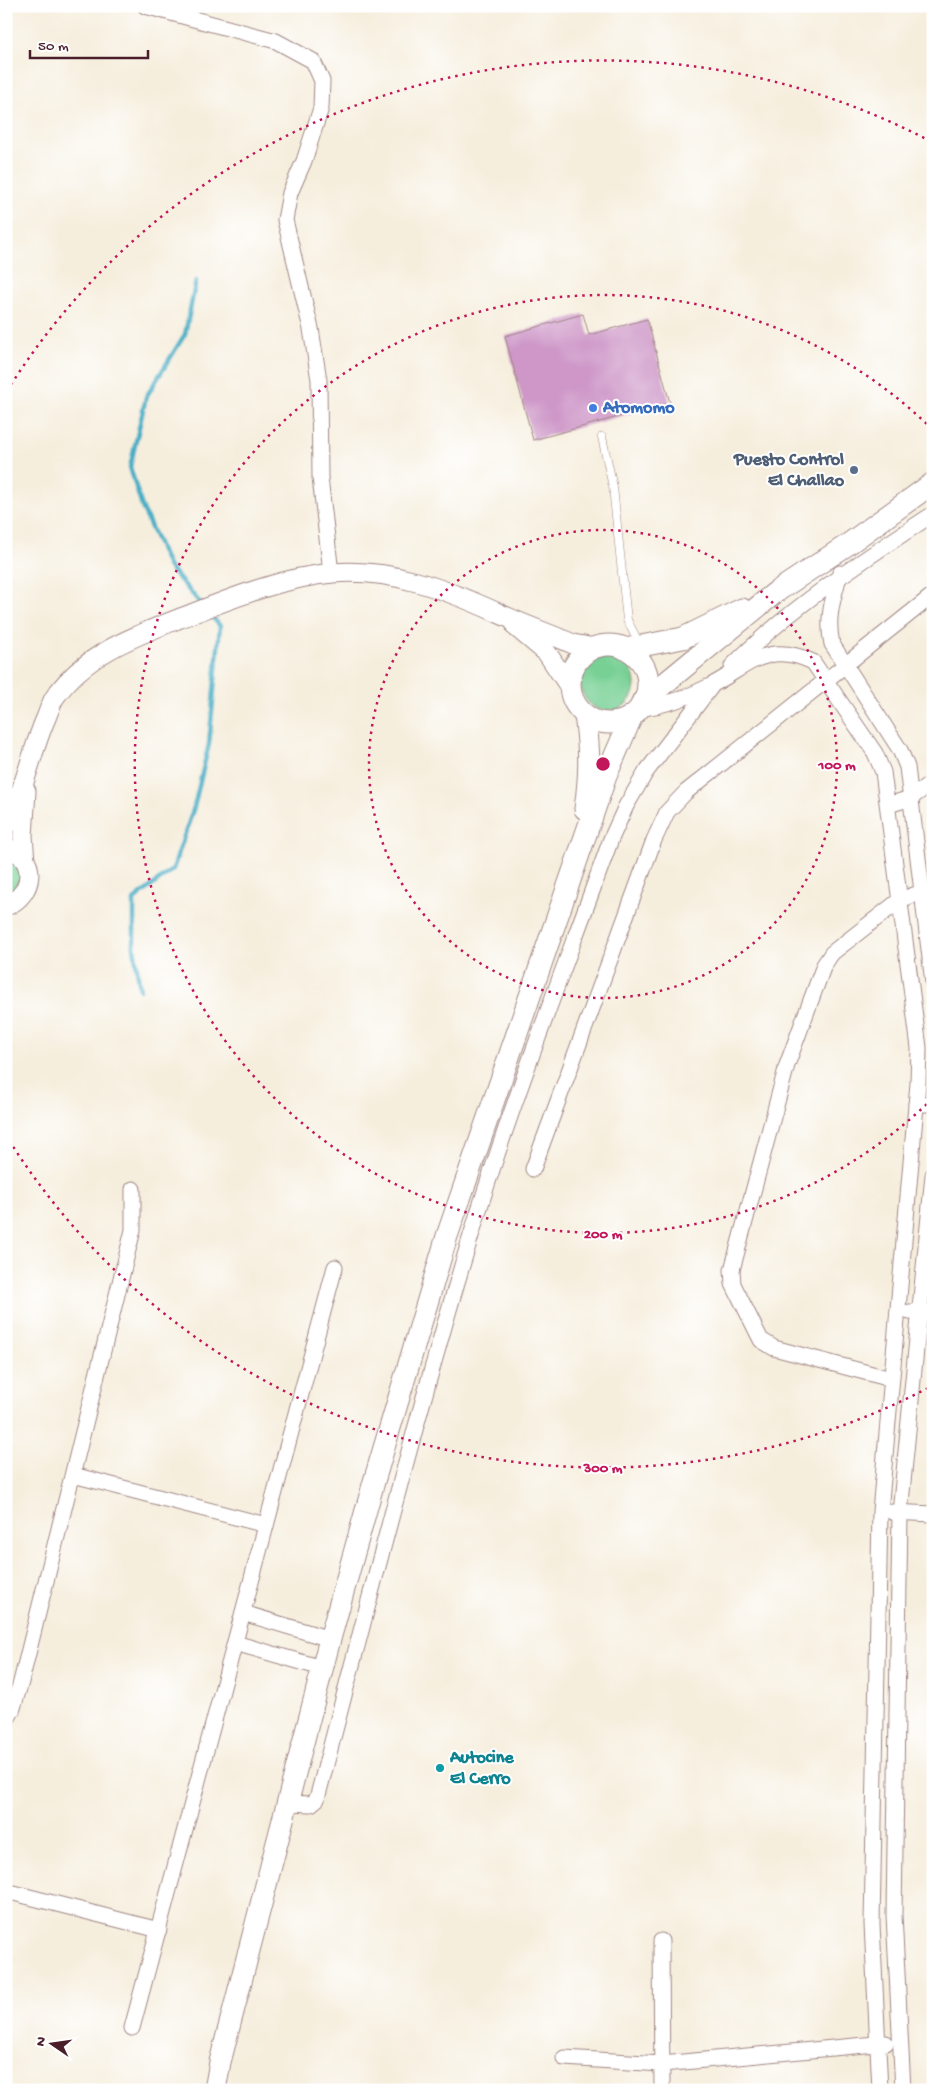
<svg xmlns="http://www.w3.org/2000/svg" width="939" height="2096" viewBox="0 0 939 2096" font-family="'Gochi Hand',sans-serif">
	<rect width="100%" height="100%" fill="#fff"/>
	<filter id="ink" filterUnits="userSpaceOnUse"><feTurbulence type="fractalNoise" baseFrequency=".02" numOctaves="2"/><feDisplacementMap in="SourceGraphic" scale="10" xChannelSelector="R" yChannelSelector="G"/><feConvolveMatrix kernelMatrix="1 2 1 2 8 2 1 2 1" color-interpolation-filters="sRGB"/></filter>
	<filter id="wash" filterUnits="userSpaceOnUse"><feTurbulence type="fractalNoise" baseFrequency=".0096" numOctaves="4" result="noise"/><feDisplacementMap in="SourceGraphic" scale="20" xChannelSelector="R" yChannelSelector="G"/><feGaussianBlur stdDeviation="1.12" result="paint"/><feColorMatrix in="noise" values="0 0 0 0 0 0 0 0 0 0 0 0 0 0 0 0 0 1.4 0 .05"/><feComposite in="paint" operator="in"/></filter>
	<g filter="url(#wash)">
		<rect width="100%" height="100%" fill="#f6eedd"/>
		<!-- green -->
		<g fill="#78d095" stroke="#617860">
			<circle cx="608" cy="684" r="27"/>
			<path d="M 6,852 L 9,852 L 25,879 L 6,902 Z"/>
		</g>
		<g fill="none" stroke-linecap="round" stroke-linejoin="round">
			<!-- stream -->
			<g stroke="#47aec6" stroke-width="4.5">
				<path d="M 196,281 L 185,334 L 146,397 L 130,467 L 142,507 L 168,566 L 201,604"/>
				<path d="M 140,990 L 134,947 L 134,900 L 173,869 L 194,807 L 209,744 L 220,626 L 208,612"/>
			</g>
		</g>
		<g id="blocks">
			<!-- building -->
			<path fill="#ce97c8" d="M 583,314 L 589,335 L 647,319 L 670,403 L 533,440 L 505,336 Z"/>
		</g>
	</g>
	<g filter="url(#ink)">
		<use href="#blocks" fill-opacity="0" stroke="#a08684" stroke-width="1"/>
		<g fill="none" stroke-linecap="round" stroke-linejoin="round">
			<defs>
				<path id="service" d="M 602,437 L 613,487 L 627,620 L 640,645"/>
				<g id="minor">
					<path d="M 145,6 L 276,41 L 313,61 L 322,81 L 321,108 L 304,161 L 290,193 L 285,220 L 311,329 L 319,380 L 320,477 L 331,573"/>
					<path d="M 840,573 C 833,599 826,618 832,644 L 900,750 L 907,767 L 933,983"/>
					<path d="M 732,666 C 792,606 863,560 933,514"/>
					<path d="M 639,709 C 665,705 685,699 708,687 C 748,667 765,640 813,662 L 875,753 L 883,772 L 919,1048 L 918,1083 L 880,1512 L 872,1924 L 880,2090"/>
					<path d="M 888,805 L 911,798 L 933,782"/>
					<path d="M 916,1104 L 933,1104"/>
					<path d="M 533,1169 L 654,840 L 667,812 L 686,792 L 933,595"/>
					<path d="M 909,1312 L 933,1313"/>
					<path d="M 891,1379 L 774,1348 L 761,1340 L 733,1284 L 732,1270 L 787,1065 L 824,965 L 832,953 L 900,900 L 922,892"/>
					<path d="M 73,1475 L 266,1525"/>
					<path d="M 892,1512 L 933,1514"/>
					<path d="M 243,1613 L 330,1639"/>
					<path d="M 235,1643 L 322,1668"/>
					<path d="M 6,1721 L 12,1711 L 21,1682 L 133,1230 L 133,1189"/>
					<path d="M 287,1803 L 311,1804 L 317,1799 C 366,1612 414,1424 470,1239 C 511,1104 563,972 611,839 L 626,806 L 646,772 L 711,687"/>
					<path d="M 6,1891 L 159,1930"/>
					<path d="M 661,1941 L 662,2090"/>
					<path d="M 132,2028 L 335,1267"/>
					<path d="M 564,2058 L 662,2064 L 886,2043"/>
					<path d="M 903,2090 L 894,1915 L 900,1513 L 933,1175"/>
				</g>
				<g id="tertiary">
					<path d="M 516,627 L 547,653 L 571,689"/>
					<path d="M 6,824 C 25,791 31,752 46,718 C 49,711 51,703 55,697 C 84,655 132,637 178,619 C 225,601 282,577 333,573 C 390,568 445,589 496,612 C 521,624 548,633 573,644 L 595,648"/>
					<path d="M 6,848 C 39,856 34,895 6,906"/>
					<path d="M 25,861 L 23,836 L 26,791"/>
				</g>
				<g id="secondary">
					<circle cx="609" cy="684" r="39"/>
					<path d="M 625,649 L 683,638 L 742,609"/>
					<path d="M 642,702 L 776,592 L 847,545 L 933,483"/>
					<path d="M 585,715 C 590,751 590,772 585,809"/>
					<path d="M 215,2090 L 220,2062 L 330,1639 L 375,1478 L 447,1236 L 606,776 L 632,716"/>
				</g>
			</defs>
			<!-- service casing -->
			<use href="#service" stroke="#a08684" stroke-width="9"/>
			<!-- minor casing -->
			<use href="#minor" stroke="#a08684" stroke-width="17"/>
			<!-- tertiary casing -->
			<use href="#tertiary" stroke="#a08684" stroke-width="21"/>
			<!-- secondary casing -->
			<use href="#secondary" stroke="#a08684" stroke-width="23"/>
			<!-- service -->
			<use href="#service" stroke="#fff" stroke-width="8"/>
			<!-- minor -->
			<use href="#minor" stroke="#fff" stroke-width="15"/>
			<!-- tertiary -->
			<use href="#tertiary" stroke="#fff" stroke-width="19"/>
			<!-- secondary -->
			<use href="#secondary" stroke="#fff" stroke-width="21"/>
		</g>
	</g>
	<!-- distance rings -->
	<g fill="none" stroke="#c2185b" stroke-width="2.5" stroke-dasharray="2.5 5">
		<circle cx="603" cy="764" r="234"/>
		<path d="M932 1099A469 469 0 1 1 932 429"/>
		<path d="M928 1388A703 703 0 0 1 7 1137M7 391A703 703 0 0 1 928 140"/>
	</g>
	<!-- markers -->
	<circle fill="#3f7fe0" stroke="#fff" stroke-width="2" cx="593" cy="408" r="5"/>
	<circle fill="#5c6f8a" stroke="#fff" stroke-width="2" cx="854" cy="470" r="5"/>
	<circle fill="#0f9aa8" stroke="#fff" stroke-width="2" cx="440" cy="1768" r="5"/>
	<g text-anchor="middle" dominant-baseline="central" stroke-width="4" stroke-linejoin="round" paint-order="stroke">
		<!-- shop labels -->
		<g font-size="18" font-weight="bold" fill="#366cbe" stroke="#fff" text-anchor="start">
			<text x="603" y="408">Atomomo</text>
		</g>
		<!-- service labels -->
		<g font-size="18" font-weight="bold" fill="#4e5e75" stroke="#fff" text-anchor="end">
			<text x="844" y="460">Puesto Control<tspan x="844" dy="21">El Challao</tspan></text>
		</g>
		<!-- culture labels -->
		<g font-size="18" font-weight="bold" fill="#0d838f" stroke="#fff" text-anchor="start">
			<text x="450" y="1758">Autocine<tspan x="450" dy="21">El Cerro</tspan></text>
		</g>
	</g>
	<circle cx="603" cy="764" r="8" fill="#c2185b" stroke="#fff" stroke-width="2.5"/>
	<g font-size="15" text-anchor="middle" font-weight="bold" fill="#c2185b" stroke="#fff" stroke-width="4" stroke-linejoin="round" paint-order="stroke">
		<text x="837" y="769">100 m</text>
		<text x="603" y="1238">200 m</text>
		<text x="603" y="1472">300 m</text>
	</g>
	<!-- margin -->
	<rect width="939" height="2096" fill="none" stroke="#fff" stroke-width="25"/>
	<!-- north arrow -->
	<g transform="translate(52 2044) rotate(283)" stroke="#ffffff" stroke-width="4" paint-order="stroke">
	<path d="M0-4L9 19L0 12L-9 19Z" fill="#4a1f2b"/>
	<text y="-8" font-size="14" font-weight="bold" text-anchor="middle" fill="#4a1f2b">N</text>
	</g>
	<!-- scale -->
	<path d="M30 50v8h118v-8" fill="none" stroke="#4a1f2b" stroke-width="2.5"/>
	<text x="38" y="50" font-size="15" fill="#4a1f2b" stroke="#ffffff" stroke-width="4" paint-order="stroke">50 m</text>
</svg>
